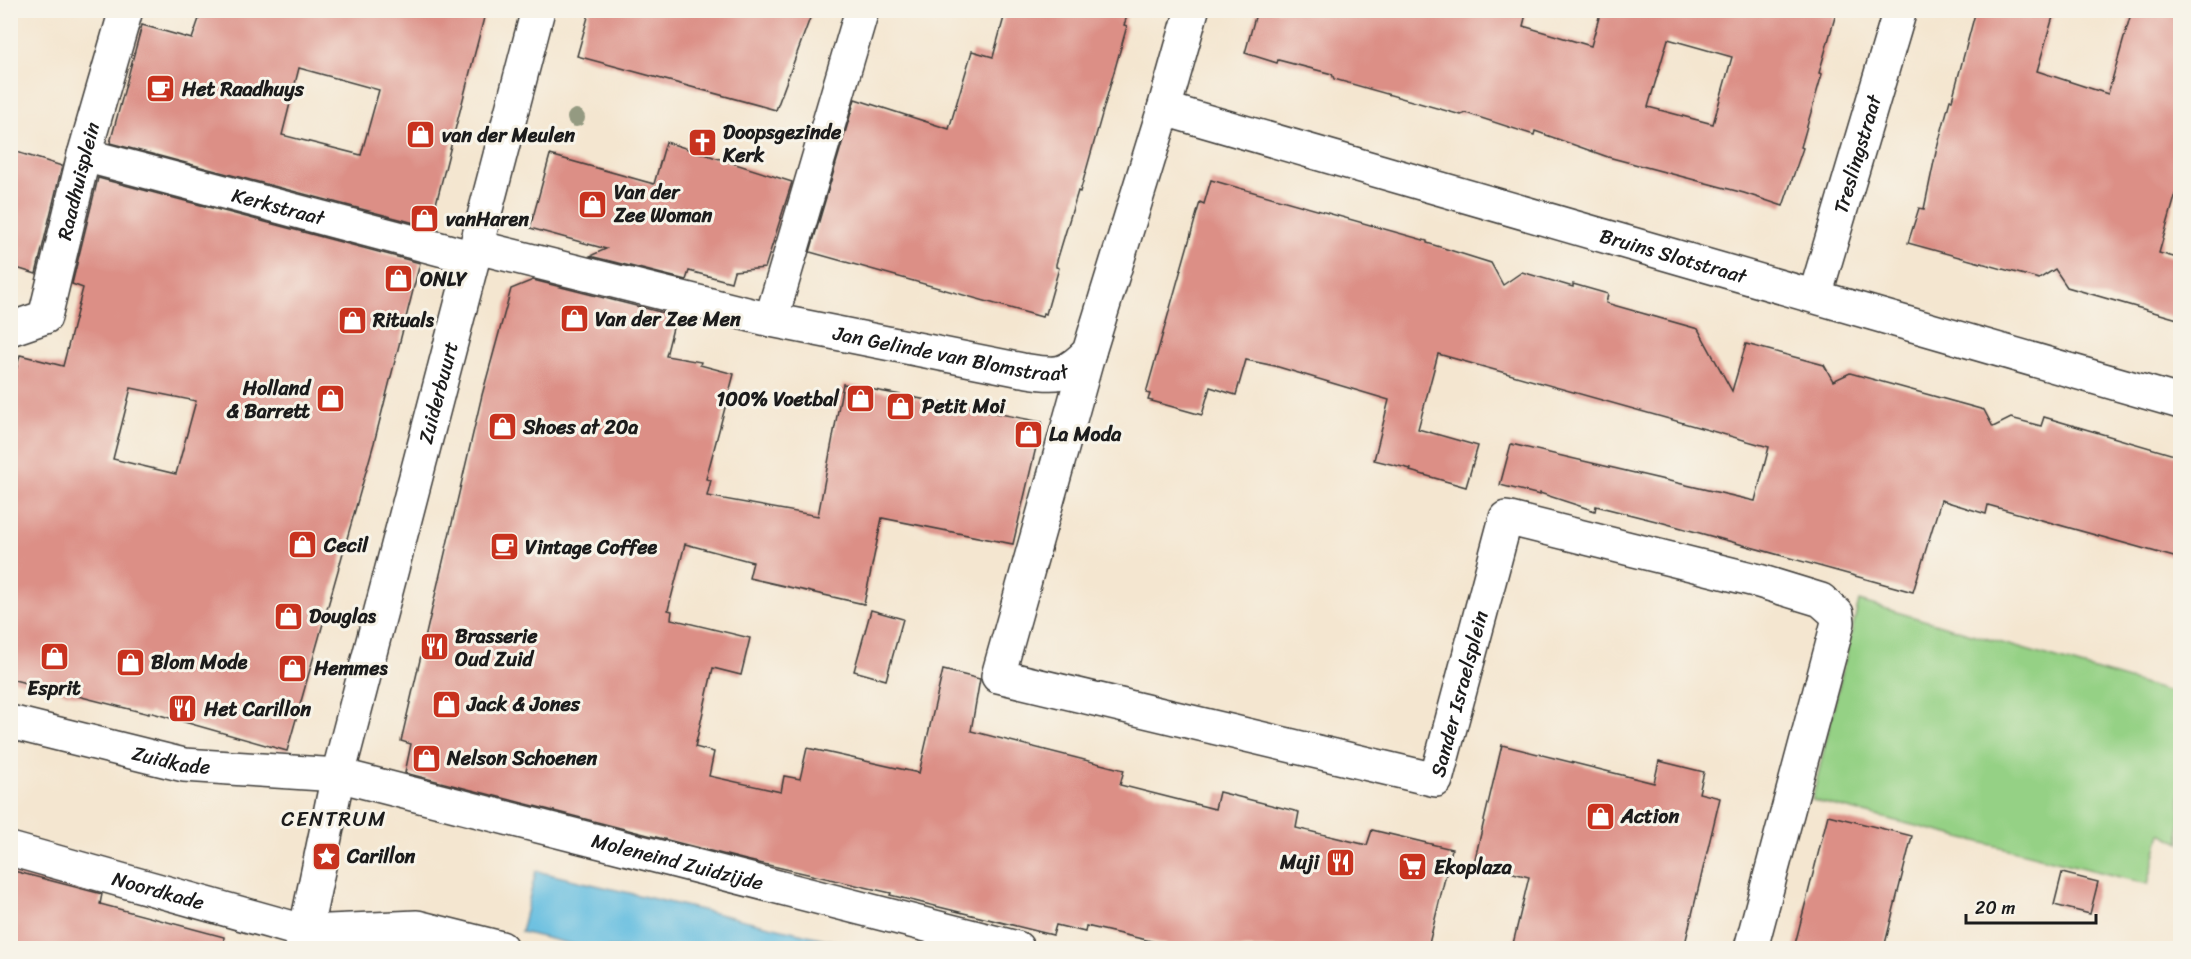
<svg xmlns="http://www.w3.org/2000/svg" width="2191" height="959" viewBox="0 0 2191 959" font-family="Sriracha,sans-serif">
	<rect width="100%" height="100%" fill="#f7f3e8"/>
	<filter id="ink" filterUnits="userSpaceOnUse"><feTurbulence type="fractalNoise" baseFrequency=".0167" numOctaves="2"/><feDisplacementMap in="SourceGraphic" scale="12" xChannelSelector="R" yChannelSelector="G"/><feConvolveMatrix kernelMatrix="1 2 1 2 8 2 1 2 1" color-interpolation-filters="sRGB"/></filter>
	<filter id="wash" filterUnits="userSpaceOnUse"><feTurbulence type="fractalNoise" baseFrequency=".008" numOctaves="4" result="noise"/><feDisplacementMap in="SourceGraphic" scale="24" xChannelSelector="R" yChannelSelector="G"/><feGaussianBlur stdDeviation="1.35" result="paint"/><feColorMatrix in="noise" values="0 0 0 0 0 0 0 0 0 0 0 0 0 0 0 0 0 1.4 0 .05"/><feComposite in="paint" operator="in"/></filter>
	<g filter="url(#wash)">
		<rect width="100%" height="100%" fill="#f4e6d0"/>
		<!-- green -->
		<path fill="#95d185" stroke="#587650" stroke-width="1.5" d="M 1859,601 L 2180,695 L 2180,843 L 2161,833 L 2148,884 L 1812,800 Z"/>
		<!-- water -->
		<path fill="#63bde0" stroke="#406c7e" stroke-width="1.5" d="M 536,871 L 863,948 L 588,948 L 521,932 Z"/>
		<g id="blocks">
			<!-- building -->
			<g fill="#dc8f86" fill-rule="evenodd">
				<path d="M 202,10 L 486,10 L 430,227 L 110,143 L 142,25 L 192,39 ZM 299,68 L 379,90 L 361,155 L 282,135 Z"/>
				<path d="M 590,10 L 813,10 L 776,110 L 577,56 Z"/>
				<path d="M 1006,10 L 1129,10 L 1124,25 L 1127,26 L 1080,192 L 1078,191 L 1056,264 L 1056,267 L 1059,268 L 1046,314 L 1043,313 L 1042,317 L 810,252 L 855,99 L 949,129 L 972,51 L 993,57 Z"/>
				<path d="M 1257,10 L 1527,10 L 1523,26 L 1591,46 L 1601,10 L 1837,10 L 1819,73 L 1822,74 L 1801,147 L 1803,148 L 1783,206 L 1744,193 L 1608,157 L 1535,131 L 1534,135 L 1466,113 L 1461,115 L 1334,79 L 1332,74 L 1278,60 L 1277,63 L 1245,53 ZM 1668,39 L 1732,57 L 1713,124 L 1648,107 Z"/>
				<path d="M 1976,10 L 2055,10 L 2037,71 L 2108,94 L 2132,10 L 2166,10 L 2181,15 L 2181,176 L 2159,253 L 2181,259 L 2181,320 L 2067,287 L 2055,269 L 2039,279 L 1908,243 L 1919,208 L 1924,209 L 1936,152 L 1950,100 L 1952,100 Z"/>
				<path d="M 666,142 L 792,182 L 765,268 L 734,271 L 731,282 L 689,271 L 686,280 L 590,256 L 606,249 L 530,228 L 550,155 L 654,184 Z"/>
				<path d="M 10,150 L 62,166 L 36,274 L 10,266 Z"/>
				<path d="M 98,178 L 420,263 L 374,443 L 287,751 L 149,712 L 149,714 L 10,679 L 10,393 L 20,355 L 63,366 L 83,288 L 72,284 ZM 131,388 L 196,401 L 176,474 L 113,459 Z"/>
				<path d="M 1211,180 L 1427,241 L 1427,243 L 1491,263 L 1503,285 L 1522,272 L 1573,287 L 1573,284 L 1608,294 L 1606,303 L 1698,329 L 1732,391 L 1746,344 L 1824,365 L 1833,381 L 1850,373 L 1984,410 L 1993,427 L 2011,418 L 2041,426 L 2044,417 L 2181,457 L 2181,559 L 1988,505 L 1986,514 L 1941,500 L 1913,592 L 1660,522 L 1596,506 L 1595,511 L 1540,493 L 1540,495 L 1500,485 L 1511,444 L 1755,501 L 1769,447 L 1438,354 L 1418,429 L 1478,446 L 1466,487 L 1410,471 L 1411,469 L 1374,460 L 1389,400 L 1275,366 L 1246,360 L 1236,395 L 1210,387 L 1202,415 L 1148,400 L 1150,394 L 1146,393 L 1200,202 L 1204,204 Z"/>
				<path d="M 533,280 L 676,316 L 666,356 L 701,362 L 700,365 L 734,374 L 706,479 L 711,480 L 707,496 L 818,516 L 843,384 L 1042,422 L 1013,544 L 882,518 L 864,604 L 749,578 L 753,562 L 685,544 L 668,610 L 672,611 L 671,619 L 750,638 L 741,675 L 713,668 L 695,747 L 714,752 L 709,776 L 781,792 L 784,776 L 800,779 L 807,748 L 919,773 L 943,670 L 980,679 L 971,731 L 1124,770 L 1120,785 L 1215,809 L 1219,792 L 1299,812 L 1296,828 L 1367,845 L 1372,830 L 1452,849 L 1428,948 L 1181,948 L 1086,926 L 1085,932 L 1056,925 L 1053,935 L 890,895 L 891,893 L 746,860 L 405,773 L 411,744 L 401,741 L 482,395 L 511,289 Z"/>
				<path d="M 871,610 L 903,619 L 886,680 L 854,671 Z"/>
				<path d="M 1502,745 L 1654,783 L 1659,761 L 1704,772 L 1699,793 L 1720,798 L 1684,948 L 1512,948 L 1529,877 L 1474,863 Z"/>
				<path d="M 1828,815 L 1912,836 L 1884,948 L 1794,948 Z"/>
				<path d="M 10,870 L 102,894 L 100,904 L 224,937 L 223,948 L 10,948 Z"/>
				<path d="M 2062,873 L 2098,882 L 2090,914 L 2054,905 Z"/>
			</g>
		</g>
	</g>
	<g filter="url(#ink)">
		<use href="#blocks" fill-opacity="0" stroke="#3c3a37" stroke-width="1.5"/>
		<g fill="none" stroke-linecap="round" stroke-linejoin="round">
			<defs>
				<g id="minor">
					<path id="s1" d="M 1164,109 L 2180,402"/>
					<path id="s2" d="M 84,155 L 474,258"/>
					<path id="s3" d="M 477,247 L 771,320 L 1022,370 C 1056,375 1064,378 1089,352 L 1164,109 L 1192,10"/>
					<path id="s4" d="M 1815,296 L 1900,10"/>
					<path d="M 771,320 L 862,10"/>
					<path id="s5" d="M 10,329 L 45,317 L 84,155 L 126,10"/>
					<path id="s6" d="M 1089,352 L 998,676 L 1436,780 L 1506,518 L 1759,581 L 1821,600 L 1837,614 L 1838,622 L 1833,642 L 1751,948"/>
					<path id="s7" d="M 10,722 L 184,765 L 338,775 L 1017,948"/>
					<path id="s8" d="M 10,849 L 307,932 L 417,927 L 501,948"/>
					<path id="s9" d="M 302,948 L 338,775 L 538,10"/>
				</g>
			</defs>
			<!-- minor casing -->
			<use href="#minor" stroke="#3c3a37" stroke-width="36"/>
			<!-- minor -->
			<use href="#minor" stroke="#fff" stroke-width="33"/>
		</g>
		<!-- trees -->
		<circle fill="#949a81" cx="576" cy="118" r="9"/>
	</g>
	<!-- icons -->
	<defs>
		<symbol id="cafe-square" viewBox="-11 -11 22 22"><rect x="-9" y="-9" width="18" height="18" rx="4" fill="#c8321e" stroke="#f7f3e8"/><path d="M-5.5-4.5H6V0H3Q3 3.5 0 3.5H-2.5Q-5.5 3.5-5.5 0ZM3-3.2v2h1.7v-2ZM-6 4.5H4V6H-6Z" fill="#fff"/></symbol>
		<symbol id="shop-square" viewBox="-11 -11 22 22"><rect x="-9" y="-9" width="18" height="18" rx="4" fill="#c8321e" stroke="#f7f3e8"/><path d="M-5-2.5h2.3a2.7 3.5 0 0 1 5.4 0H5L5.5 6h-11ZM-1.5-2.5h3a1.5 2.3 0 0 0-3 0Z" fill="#fff"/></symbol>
		<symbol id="church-square" viewBox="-11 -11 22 22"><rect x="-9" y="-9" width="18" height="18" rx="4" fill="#c8321e" stroke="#f7f3e8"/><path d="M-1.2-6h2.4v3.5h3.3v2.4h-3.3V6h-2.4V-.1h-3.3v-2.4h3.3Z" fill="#fff"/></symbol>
		<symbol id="restaurant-square" viewBox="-11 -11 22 22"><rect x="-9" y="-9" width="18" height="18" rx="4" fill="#c8321e" stroke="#f7f3e8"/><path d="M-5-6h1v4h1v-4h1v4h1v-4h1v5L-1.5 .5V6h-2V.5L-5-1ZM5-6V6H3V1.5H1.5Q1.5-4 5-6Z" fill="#fff"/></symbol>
		<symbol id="sight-square" viewBox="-11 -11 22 22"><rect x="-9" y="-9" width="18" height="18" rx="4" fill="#c8321e" stroke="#f7f3e8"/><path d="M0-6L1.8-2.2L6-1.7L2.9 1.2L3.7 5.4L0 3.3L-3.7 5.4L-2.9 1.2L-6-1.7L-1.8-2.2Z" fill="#fff"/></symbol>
		<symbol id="supermarket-square" viewBox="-11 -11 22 22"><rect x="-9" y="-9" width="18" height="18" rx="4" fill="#c8321e" stroke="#f7f3e8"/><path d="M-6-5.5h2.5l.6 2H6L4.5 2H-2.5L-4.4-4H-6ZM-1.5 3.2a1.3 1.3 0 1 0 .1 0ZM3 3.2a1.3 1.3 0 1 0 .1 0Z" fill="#fff"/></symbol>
	</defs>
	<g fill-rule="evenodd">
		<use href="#cafe-square" x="144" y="72" width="33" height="33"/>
		<use href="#shop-square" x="404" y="118" width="33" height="33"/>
		<use href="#church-square" x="686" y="126" width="33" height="33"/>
		<use href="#shop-square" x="576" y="188" width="33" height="33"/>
		<use href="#shop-square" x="408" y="202" width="33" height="33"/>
		<use href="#shop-square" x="382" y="262" width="33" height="33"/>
		<use href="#shop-square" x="558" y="302" width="33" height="33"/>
		<use href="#shop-square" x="336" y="304" width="33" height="33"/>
		<use href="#shop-square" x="314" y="382" width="33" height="33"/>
		<use href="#shop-square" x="844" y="382" width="33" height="33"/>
		<use href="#shop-square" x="884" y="390" width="33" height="33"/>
		<use href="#shop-square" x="486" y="410" width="33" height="33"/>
		<use href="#shop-square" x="1012" y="418" width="33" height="33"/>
		<use href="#shop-square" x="286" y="528" width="33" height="33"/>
		<use href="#cafe-square" x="488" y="530" width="33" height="33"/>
		<use href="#shop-square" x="272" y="600" width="33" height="33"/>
		<use href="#restaurant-square" x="418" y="630" width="33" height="33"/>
		<use href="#shop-square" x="38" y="640" width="33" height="33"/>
		<use href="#shop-square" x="114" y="646" width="33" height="33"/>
		<use href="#shop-square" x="276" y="652" width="33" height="33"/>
		<use href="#shop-square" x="430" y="688" width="33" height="33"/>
		<use href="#restaurant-square" x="166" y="692" width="33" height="33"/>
		<use href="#shop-square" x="410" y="742" width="33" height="33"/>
		<use href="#shop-square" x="1584" y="800" width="33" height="33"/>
		<use href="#sight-square" x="310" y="840" width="33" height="33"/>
		<use href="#restaurant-square" x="1324" y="846" width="33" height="33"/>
		<use href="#supermarket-square" x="1396" y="850" width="33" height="33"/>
	</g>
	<g text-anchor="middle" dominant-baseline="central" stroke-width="6" stroke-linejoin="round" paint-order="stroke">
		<!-- poi labels -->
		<g font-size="20" font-weight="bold" fill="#1c1c1c" stroke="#f7f3e8" text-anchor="start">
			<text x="182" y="89">Het Raadhuys</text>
			<text x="723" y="132">Doopsgezinde<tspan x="723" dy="23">Kerk</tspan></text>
			<text x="442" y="135">van der Meulen</text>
			<text x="614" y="192">Van der<tspan x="614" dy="23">Zee Woman</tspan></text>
			<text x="446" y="219">vanHaren</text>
			<text x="420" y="279">ONLY</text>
			<text x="595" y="319">Van der Zee Men</text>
			<text x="373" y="320">Rituals</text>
			<text x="310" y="388" text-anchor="end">Holland<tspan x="310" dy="23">&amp; Barrett</tspan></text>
			<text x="839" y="399" text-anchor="end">100% Voetbal</text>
			<text x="922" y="406">Petit Moi</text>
			<text x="523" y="427">Shoes at 20a</text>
			<text x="1049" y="434">La Moda</text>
			<text x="324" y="545">Cecil</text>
			<text x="525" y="547">Vintage Coffee</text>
			<text x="309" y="616">Douglas</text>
			<text x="455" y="636">Brasserie<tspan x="455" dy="23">Oud Zuid</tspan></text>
			<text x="151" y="662">Blom Mode</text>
			<text x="314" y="668">Hemmes</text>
			<text x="54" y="688" text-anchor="middle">Esprit</text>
			<text x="467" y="704">Jack &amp; Jones</text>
			<text x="204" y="709">Het Carillon</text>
			<text x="447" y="758">Nelson Schoenen</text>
			<text x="1621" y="816">Action</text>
			<text x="347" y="856">Carillon</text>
			<text x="1319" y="862" text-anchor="end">Muji</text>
			<text x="1434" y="867">Ekoplaza</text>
		</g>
		<!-- street labels -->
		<g font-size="20" fill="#1c1c1c" stroke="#f7f3e8">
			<text stroke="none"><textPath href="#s4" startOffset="148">Treslingstraat</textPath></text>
			<text stroke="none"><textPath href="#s5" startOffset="177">Raadhuisplein</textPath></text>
			<text stroke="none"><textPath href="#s2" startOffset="201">Kerkstraat</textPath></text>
			<text stroke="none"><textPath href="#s1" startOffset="530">Bruins Slotstraat</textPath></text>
			<text stroke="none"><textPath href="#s3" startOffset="486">Jan Gelinde van Blomstraat</textPath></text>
			<text stroke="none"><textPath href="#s9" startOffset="572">Zuiderbuurt</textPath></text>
			<text stroke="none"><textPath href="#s6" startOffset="876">Sander Israelsplein</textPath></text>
			<text stroke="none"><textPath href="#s7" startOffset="166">Zuidkade</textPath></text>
			<text stroke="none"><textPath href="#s7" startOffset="684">Moleneind Zuidzijde</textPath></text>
			<text stroke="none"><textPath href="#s8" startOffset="154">Noordkade</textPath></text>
		</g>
		<!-- neighbourhood labels -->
		<g font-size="21" letter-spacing="1.5" fill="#1c1c1c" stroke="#f7f3e8">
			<text x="334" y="819">CENTRUM</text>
		</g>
	</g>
	<!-- margin -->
	<rect width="2191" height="959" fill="none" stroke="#f7f3e8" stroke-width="36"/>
	<!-- scale -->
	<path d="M1966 914v9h130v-9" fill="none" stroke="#1c1c1c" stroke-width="3"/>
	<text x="1975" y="914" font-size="18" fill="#1c1c1c" stroke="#f7f3e8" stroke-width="4.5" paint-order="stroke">20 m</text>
</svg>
